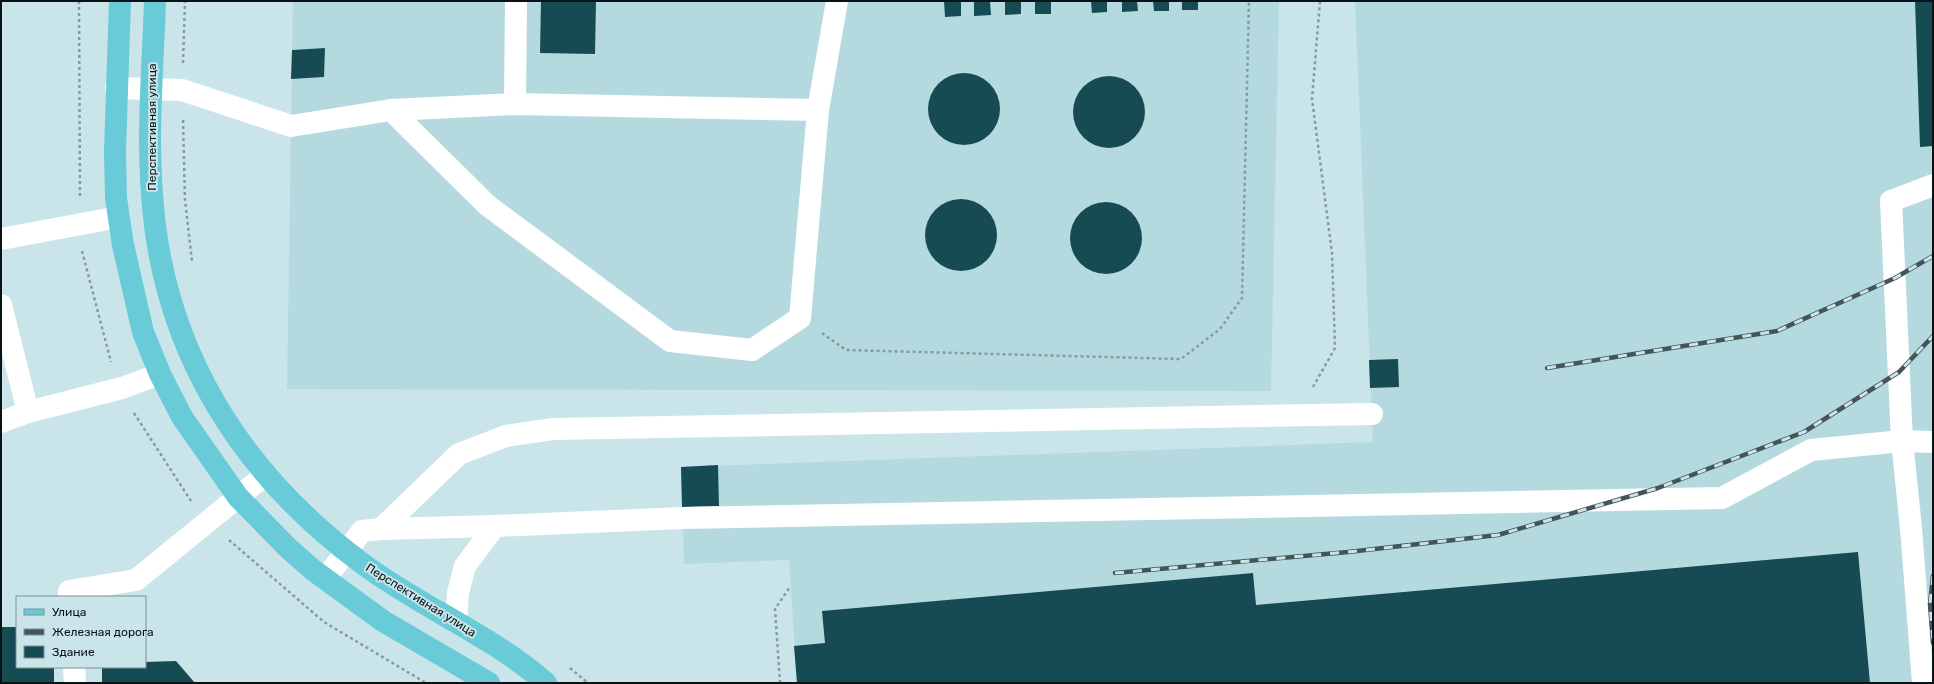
<svg xmlns="http://www.w3.org/2000/svg" width="1934" height="684" viewBox="0 0 1934 684" font-family="Rubik,sans-serif">
	<rect width="100%" height="100%" fill="#c9e5ea"/>
	<!-- built -->
	<g fill="#b4dae0">
		<path d="M 293,1 L 1279,1 L 1271,391 L 287,389 Z"/>
		<path d="M 1355,1 L 1933,1 L 1933,683 L 797,683 L 789,560 L 684,564 L 681,467 L 1373,442 Z"/>
	</g>
	<!-- building -->
	<g fill="#174b53">
		<path d="M 541,1 L 596,1 L 595,54 L 540,53 Z"/>
		<path d="M 944,1 L 961,1 L 961,16 L 945,17 Z"/>
		<path d="M 974,1 L 990,1 L 991,15 L 974,16 Z"/>
		<path d="M 1005,1 L 1021,1 L 1021,14 L 1005,15 Z"/>
		<rect x="1035" y="1" width="16" height="13"/>
		<path d="M 1091,1 L 1107,1 L 1107,12 L 1092,13 Z"/>
		<path d="M 1122,1 L 1137,1 L 1138,11 L 1122,12 Z"/>
		<path d="M 1153,1 L 1169,1 L 1169,11 L 1154,11 Z"/>
		<rect x="1182" y="1" width="16" height="9"/>
		<path d="M 1915,1 L 1933,1 L 1933,146 L 1920,147 Z"/>
		<path d="M 325,48 L 324,77 L 291,79 L 292,50 Z"/>
		<circle cx="964" cy="109" r="36"/>
		<circle cx="1109" cy="112" r="36"/>
		<circle cx="961" cy="235" r="36"/>
		<circle cx="1106" cy="238" r="36"/>
		<path d="M 1398,359 L 1399,387 L 1370,388 L 1369,360 Z"/>
		<path d="M 718,465 L 719,506 L 682,507 L 681,467 Z"/>
		<path d="M 1858,552 L 1870,683 L 797,683 L 794,646 L 825,643 L 822,611 L 1253,573 L 1256,605 Z"/>
		<path d="M 1,627 L 17,627 L 17,667 L 54,667 L 54,683 L 1,683 Z"/>
		<path d="M 176,661 L 195,683 L 102,683 L 102,667 L 145,667 L 145,662 Z"/>
	</g>
	<g fill="none" stroke-linecap="round" stroke-linejoin="round">
		<!-- path -->
		<g stroke="#869b9f" stroke-width="2.5" stroke-dasharray="3 3" stroke-linecap="butt">
			<path d="M 79,1 L 80,196"/>
			<path d="M 183,63 L 185,1"/>
			<path d="M 183,120 L 185,200 L 192,261"/>
			<path d="M 82,251 L 111,362"/>
			<path d="M 822,333 L 846,350 L 1181,359 L 1220,329 L 1242,298 L 1249,1"/>
			<path d="M 1313,387 L 1335,348 L 1332,253 L 1312,99 L 1320,1"/>
			<path d="M 134,413 L 191,501"/>
			<path d="M 229,540 L 324,622 L 426,683"/>
			<path d="M 570,668 L 588,683"/>
			<path d="M 780,683 L 775,609 L 790,587"/>
		</g>
		<!-- minor -->
		<g stroke="#fff" stroke-width="22">
			<path d="M 116,88 L 182,90 L 291,126 L 391,110 L 515,104 L 818,110"/>
			<path d="M 515,104 L 516,1"/>
			<path d="M 391,110 L 487,205 L 670,341 L 752,350 L 800,318 L 818,110 L 837,1"/>
			<path d="M 1,239 L 119,217"/>
			<path d="M 1,305 L 28,412"/>
			<path d="M 1,422 L 28,412 L 122,388 L 160,374"/>
			<path d="M 381,529 L 459,454 L 506,436 L 553,429 L 1372,414"/>
			<path d="M 325,579 L 362,531 L 381,529 L 495,526 L 683,518 L 1722,498 L 1811,450 L 1902,441 L 1933,442"/>
			<path d="M 69,597 L 69,591 L 136,580 L 265,475"/>
			<path d="M 456,622 L 458,593 L 465,566 L 495,526"/>
			<path d="M 74,667 L 75,683"/>
			<path d="M 1923,683 L 1911,528 L 1902,441 L 1891,201 L 1933,185"/>
		</g>
		<!-- major -->
		<g stroke="#69cbd7" stroke-width="22">
			<path d="M 120,1 L 115,151 L 116,198 L 123,245 L 143,332 L 160,374 L 182,417 L 238,497 L 288,548 L 313,570 L 383,621 L 489,683"/>
			<path d="M 155,1 C 153,65 147,130 152,194 C 162,349 240,473 363,564 C 422,608 491,635 546,683"/>
		</g>
		<defs>
			<g id="rail">
				<path d="M 1547,368 L 1777,331 L 1895,278 L 1933,256"/>
				<path d="M 1115,573 L 1348,552 L 1498,535 L 1658,488 L 1804,432 L 1899,372 L 1933,336"/>
				<path d="M 1933,576 L 1930,604 L 1933,643"/>
			</g>
		</defs>
		<!-- rail casing -->
		<use href="#rail" stroke="#445457" stroke-width="4.5"/>
		<!-- rail -->
		<use href="#rail" stroke="#c9e5ea" stroke-width="3" stroke-dasharray="9" stroke-linecap="butt"/>
	</g>
	<g text-anchor="middle" dominant-baseline="central" stroke-width="4" stroke-linejoin="round" paint-order="stroke">
		<!-- street labels -->
		<g font-size="12" fill="#091315" stroke="#c9e5ea">
			<text transform="translate(152 127) rotate(-90)">Перспективная улица</text>
			<text transform="translate(421 600) rotate(32)">Перспективная улица</text>
		</g>
	</g>
	<!-- border -->
	<rect width="1934" height="684" fill="none" stroke="#091315" stroke-width="4"/>
	<!-- legend -->
	<rect x="16" y="596" width="130" height="72" fill="#c9e5ea" stroke="#7c9195"/>
	<rect x="24" y="609" width="20" height="6" fill="#69cbd7" stroke="#7c9195"/>
	<text x="52" y="616" font-size="12" fill="#091315">Улица</text>
	<rect x="24" y="629" width="20" height="6" fill="#445457" stroke="#7c9195"/>
	<text x="52" y="636" font-size="12" fill="#091315">Железная дорога</text>
	<rect x="24" y="646" width="20" height="12" fill="#174b53" stroke="#7c9195"/>
	<text x="52" y="656" font-size="12" fill="#091315">Здание</text>
</svg>
